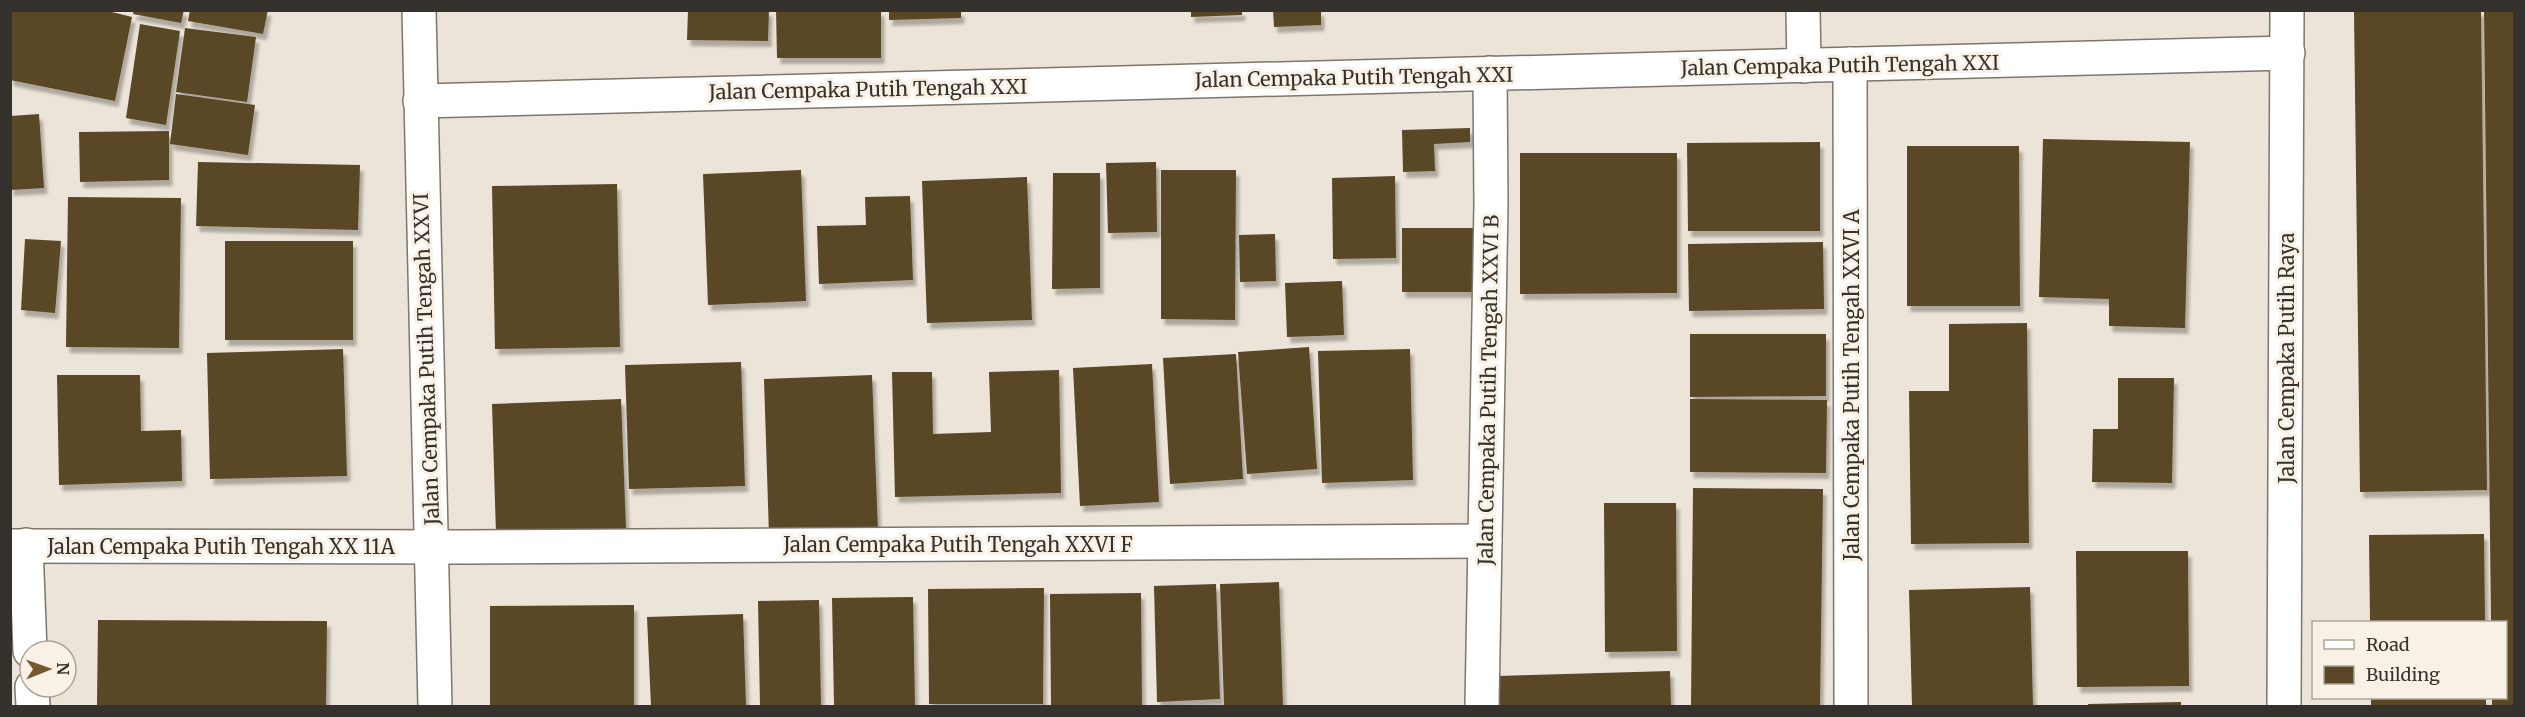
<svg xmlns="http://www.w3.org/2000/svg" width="2525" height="717" viewBox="0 0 2525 717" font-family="Merriweather,serif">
	<defs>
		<filter id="shadow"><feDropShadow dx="3.5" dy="6" stdDeviation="1.5" flood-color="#0004"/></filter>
	</defs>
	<rect width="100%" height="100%" fill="#ece4d8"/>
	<!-- building -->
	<g fill="#5a4627" filter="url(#shadow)">
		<path d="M 10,10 L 104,10 L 132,17 L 115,101 L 10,80 Z"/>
		<path d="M 134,10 L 184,10 L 181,23 L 133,14 Z"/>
		<path d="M 190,10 L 268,10 L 263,34 L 188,21 Z"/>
		<path d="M 688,10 L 769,10 L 768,41 L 687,40 Z"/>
		<path d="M 776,10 L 881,10 L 881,58 L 777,58 Z"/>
		<path d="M 889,10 L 961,10 L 961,18 L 889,20 Z"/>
		<path d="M 1191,10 L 1242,10 L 1242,15 L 1191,17 Z"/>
		<path d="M 1273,10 L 1321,10 L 1321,25 L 1274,27 Z"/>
		<path d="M 2354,10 L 2481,10 L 2487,490 L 2360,492 Z"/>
		<path d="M 2484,10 L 2514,10 L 2514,706 L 2492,706 L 2492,698 L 2506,698 L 2506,622 L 2491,622 Z"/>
		<path d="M 140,24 L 180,31 L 166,125 L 126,118 Z"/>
		<path d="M 185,28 L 256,37 L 247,102 L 176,92 Z"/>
		<path d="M 176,94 L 255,105 L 248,155 L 170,144 Z"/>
		<path d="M 39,114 L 44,188 L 10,190 L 10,116 Z"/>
		<path d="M 1470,128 L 1470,142 L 1434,144 L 1435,171 L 1403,172 L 1402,130 Z"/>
		<path d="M 169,131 L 169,180 L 80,182 L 79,132 Z"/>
		<path d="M 2043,139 L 2190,142 L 2185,328 L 2109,326 L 2109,299 L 2039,297 Z"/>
		<path d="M 1820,142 L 1820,231 L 1688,231 L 1687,143 Z"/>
		<path d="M 1907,146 L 2019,146 L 2020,306 L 1907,306 Z"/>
		<path d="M 1520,153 L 1677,153 L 1677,293 L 1520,294 Z"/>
		<path d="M 198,162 L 360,165 L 358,230 L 196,226 Z"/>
		<path d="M 1156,162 L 1157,232 L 1108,233 L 1106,163 Z"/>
		<path d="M 801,170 L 806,301 L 708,305 L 703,174 Z"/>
		<path d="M 1161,170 L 1236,170 L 1235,320 L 1161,319 Z"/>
		<path d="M 1053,173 L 1100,173 L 1100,288 L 1052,289 Z"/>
		<path d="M 1395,176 L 1396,258 L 1333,259 L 1332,178 Z"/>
		<path d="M 1027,177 L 1032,320 L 927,323 L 922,181 Z"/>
		<path d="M 617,184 L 620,347 L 495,349 L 492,186 Z"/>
		<path d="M 910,196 L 913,280 L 819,284 L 817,226 L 866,225 L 865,197 Z"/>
		<path d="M 68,197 L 181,198 L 179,348 L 66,347 Z"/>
		<path d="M 1402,228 L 1488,228 L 1487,292 L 1402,292 Z"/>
		<path d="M 1275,234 L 1276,281 L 1240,282 L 1239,235 Z"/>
		<path d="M 25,239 L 61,241 L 55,313 L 21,310 Z"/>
		<rect x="225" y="241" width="128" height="99"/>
		<path d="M 1823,242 L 1824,309 L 1689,311 L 1688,244 Z"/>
		<path d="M 1342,281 L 1344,335 L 1287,337 L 1285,283 Z"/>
		<path d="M 2027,323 L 2029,543 L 1911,544 L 1909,391 L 1949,391 L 1949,324 Z"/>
		<path d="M 1690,334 L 1826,334 L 1826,396 L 1690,397 Z"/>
		<path d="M 1309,347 L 1317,469 L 1247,474 L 1238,352 Z"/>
		<path d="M 343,349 L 347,476 L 210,479 L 207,353 Z"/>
		<path d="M 1410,349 L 1413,480 L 1322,483 L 1318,351 Z"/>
		<path d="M 1236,354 L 1243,479 L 1170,484 L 1163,358 Z"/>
		<path d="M 741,362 L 745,486 L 629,489 L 625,365 Z"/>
		<path d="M 1152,364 L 1159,502 L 1080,506 L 1073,368 Z"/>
		<path d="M 1059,370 L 1061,493 L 895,497 L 892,372 L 932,372 L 933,434 L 991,432 L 989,372 Z"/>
		<path d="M 57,375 L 140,375 L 141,431 L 181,430 L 182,481 L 59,485 Z"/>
		<path d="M 872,375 L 878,531 L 769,535 L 764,379 Z"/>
		<path d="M 2118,378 L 2174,378 L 2172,483 L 2092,482 L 2093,429 L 2118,429 Z"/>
		<path d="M 621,399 L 626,529 L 496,534 L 492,404 Z"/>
		<path d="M 1690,399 L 1827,400 L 1826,473 L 1690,472 Z"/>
		<path d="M 1693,488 L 1823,489 L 1820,706 L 1691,706 Z"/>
		<path d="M 1604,503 L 1676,503 L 1677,651 L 1605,652 Z"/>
		<path d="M 2484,534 L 2485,622 L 2370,622 L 2369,535 Z"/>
		<path d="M 2076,551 L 2188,551 L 2189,686 L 2077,687 Z"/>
		<path d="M 1279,582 L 1283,706 L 1224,706 L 1220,584 Z"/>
		<path d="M 1216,584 L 1220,699 L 1157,702 L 1154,586 Z"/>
		<path d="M 2030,587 L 2033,706 L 1912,706 L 1909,590 Z"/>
		<path d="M 1044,588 L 1043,704 L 929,704 L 928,589 Z"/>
		<path d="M 1141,593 L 1142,706 L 1051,706 L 1050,594 Z"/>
		<path d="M 913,597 L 915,706 L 834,706 L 832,598 Z"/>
		<path d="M 819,600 L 821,706 L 760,706 L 758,601 Z"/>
		<path d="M 634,605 L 634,706 L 490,706 L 490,606 Z"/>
		<path d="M 743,614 L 746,706 L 651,706 L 647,617 Z"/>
		<path d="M 98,620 L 327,621 L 326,706 L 97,706 Z"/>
		<path d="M 1670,671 L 1671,706 L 1500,706 L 1499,676 Z"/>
		<rect x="2371" y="698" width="115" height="8"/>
		<path d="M 2181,702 L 2181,706 L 2088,706 L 2088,704 Z"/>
	</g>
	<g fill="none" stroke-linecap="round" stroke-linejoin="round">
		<defs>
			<g id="street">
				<path d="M 419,10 L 435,706"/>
				<path d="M 1803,10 L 1804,66"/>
				<path d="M 1850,64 L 1851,706"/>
				<path d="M 420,101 L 2288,53"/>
				<path d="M 26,545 L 30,651"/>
				<path d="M 10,546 L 463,547 L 1485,541"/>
				<path d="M 32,687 L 33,706"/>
				<path d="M 1482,706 L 1491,204 L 1490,73"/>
			</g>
			<path id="secondary" d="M 2284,706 L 2287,10"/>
		</defs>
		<!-- street casing -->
		<use href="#street" stroke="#7d766c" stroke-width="36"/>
		<!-- secondary casing -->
		<use href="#secondary" stroke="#7d766c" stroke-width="36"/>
		<!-- street -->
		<use href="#street" stroke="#fff" stroke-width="33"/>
		<!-- secondary -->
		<use href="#secondary" stroke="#fff" stroke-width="33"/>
	</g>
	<g text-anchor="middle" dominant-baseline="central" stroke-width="6" stroke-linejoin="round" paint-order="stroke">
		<!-- street labels -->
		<g font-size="20" fill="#35322d" stroke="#f9f1e5">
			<text transform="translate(1840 65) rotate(-1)">Jalan Cempaka Putih Tengah XXI</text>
			<text transform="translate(1354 77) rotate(-1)">Jalan Cempaka Putih Tengah XXI</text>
			<text transform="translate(868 89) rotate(-1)">Jalan Cempaka Putih Tengah XXI</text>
			<text transform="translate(2286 358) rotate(-90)">Jalan Cempaka Putih Raya</text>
			<text transform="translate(426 359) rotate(-92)">Jalan Cempaka Putih Tengah XXVI</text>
			<text transform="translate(1851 385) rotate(-90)">Jalan Cempaka Putih Tengah XXVI A</text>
			<text transform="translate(1488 390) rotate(-89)">Jalan Cempaka Putih Tengah XXVI B</text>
			<text x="958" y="544">Jalan Cempaka Putih Tengah XXVI F</text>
			<text x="221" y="546">Jalan Cempaka Putih Tengah XX 11A</text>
		</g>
	</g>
	<!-- border -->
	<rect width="2525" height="717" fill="none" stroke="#35322d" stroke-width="24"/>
	<!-- legend -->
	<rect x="2312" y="621" width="195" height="78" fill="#f9f1e5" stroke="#aba59b" stroke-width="1.5"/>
	<rect x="2324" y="640" width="30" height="9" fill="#ffffff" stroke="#aba59b" stroke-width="1.5"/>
	<text x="2366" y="651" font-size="18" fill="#35322d">Road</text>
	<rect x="2324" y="666" width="30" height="18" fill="#5a4627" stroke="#aba59b" stroke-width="1.5"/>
	<text x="2366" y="681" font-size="18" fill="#35322d">Building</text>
	<!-- north arrow -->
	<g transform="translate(48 669) rotate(89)"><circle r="28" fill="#f9f1e5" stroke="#aba59b" stroke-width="1.5"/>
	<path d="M0-4.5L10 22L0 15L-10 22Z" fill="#77572d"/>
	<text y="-9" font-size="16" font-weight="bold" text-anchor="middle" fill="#35322d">N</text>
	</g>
</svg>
